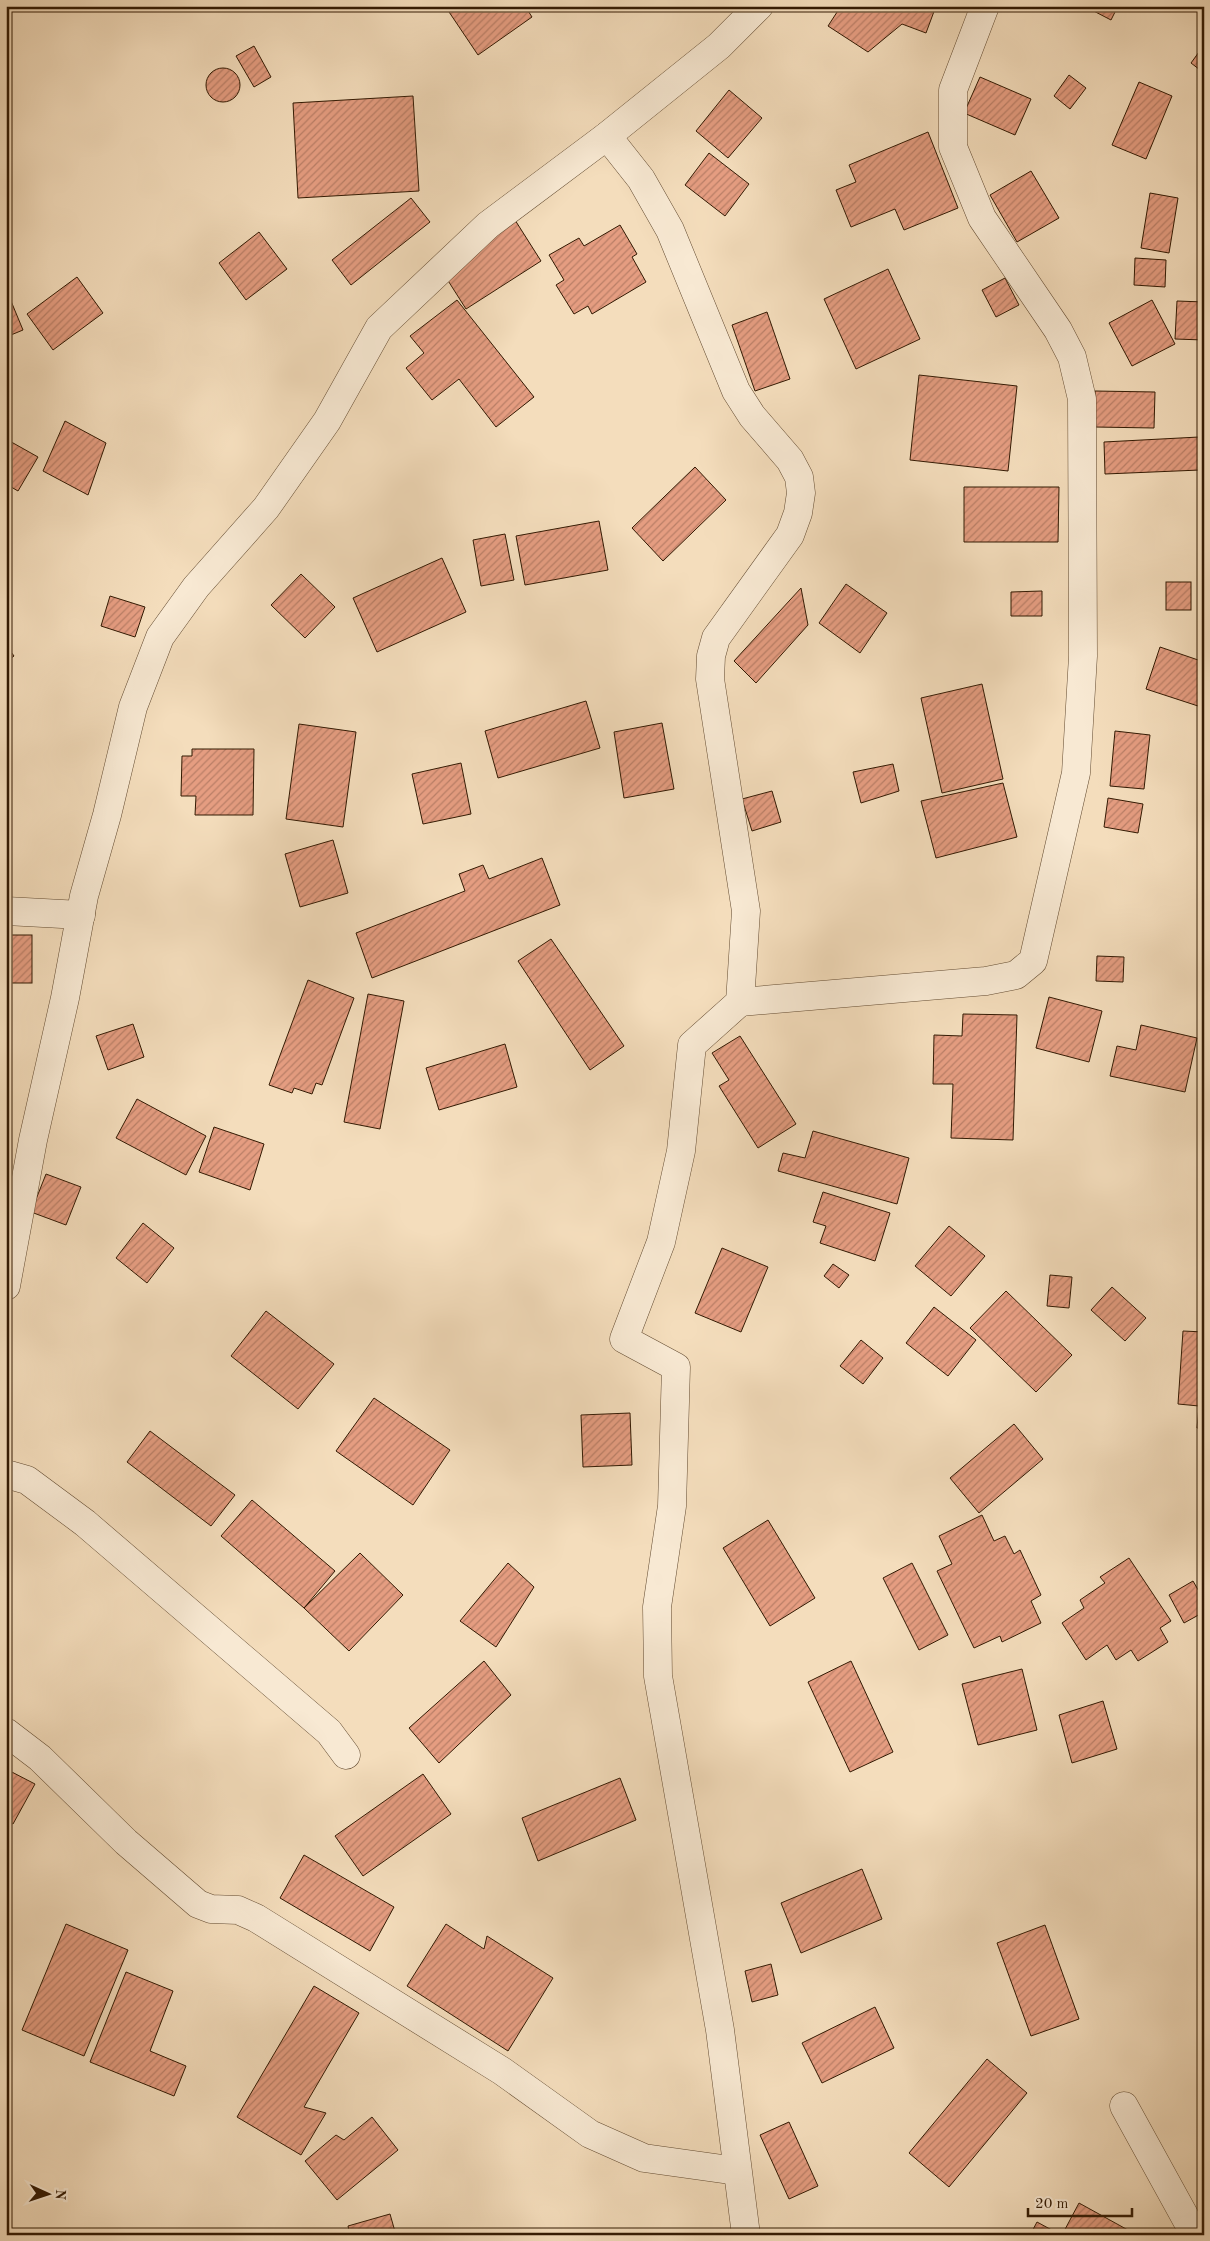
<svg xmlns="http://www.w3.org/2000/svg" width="1210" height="2241" viewBox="0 0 1210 2241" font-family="'Old Standard TT',serif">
	<defs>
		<pattern id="building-hatch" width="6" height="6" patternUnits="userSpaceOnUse" patternTransform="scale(1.25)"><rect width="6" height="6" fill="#e59d81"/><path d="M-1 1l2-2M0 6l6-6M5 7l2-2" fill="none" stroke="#ba7f67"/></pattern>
	</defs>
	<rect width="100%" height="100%" fill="#f4ddbc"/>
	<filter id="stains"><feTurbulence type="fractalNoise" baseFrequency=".004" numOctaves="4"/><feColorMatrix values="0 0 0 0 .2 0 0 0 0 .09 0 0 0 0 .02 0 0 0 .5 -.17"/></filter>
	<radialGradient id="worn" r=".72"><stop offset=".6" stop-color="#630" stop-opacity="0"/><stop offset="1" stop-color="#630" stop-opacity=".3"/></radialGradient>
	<!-- building -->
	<g fill="url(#building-hatch)" stroke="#331a03">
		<path d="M 445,6 L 525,6 L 532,17 L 478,55 Z"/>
		<path d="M 841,6 L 936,6 L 926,33 L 902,24 L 868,52 L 828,26 Z"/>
		<path d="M 1084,6 L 1118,6 L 1111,20 Z"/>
		<path d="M 1204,45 L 1204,73 L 1191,63 Z"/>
		<path d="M 254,46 L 271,77 L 254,87 L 236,56 Z"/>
		<circle cx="223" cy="85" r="17"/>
		<path d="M 1069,75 L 1086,88 L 1070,109 L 1054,96 Z"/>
		<path d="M 980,77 L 1031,99 L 1015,135 L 964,113 Z"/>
		<path d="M 1139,82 L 1172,96 L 1146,159 L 1112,145 Z"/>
		<path d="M 729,90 L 762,118 L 728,158 L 696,131 Z"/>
		<path d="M 413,96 L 419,191 L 298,198 L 293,103 Z"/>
		<path d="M 928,132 L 958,208 L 904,230 L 895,209 L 851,227 L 836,190 L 856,182 L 849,165 Z"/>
		<path d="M 709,153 L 749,184 L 725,216 L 685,185 Z"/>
		<path d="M 1031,171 L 1059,218 L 1017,242 L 990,195 Z"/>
		<path d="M 1150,193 L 1178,198 L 1169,253 L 1141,248 Z"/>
		<path d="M 411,198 L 430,222 L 351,285 L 332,260 Z"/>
		<path d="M 515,220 L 541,261 L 466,309 L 440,268 Z"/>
		<path d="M 620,225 L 637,254 L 632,257 L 646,282 L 592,314 L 588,306 L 574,314 L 556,285 L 564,280 L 549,255 L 579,238 L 584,246 Z"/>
		<path d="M 259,232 L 287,269 L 246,300 L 219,263 Z"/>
		<path d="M 1135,258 L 1166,260 L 1165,287 L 1134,285 Z"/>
		<path d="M 888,269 L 920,339 L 856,369 L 824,299 Z"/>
		<path d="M 77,277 L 103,313 L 53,350 L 27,314 Z"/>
		<path d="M 1005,278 L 1019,305 L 996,317 L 982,290 Z"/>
		<path d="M 6,289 L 23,330 L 6,337 Z"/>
		<path d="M 457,300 L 534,397 L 496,427 L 459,379 L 432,400 L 406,368 L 424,353 L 410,336 Z"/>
		<path d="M 1152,300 L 1175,344 L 1132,366 L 1109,323 Z"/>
		<path d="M 1177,301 L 1204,302 L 1204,340 L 1175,339 Z"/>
		<path d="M 767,312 L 790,379 L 755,391 L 732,325 Z"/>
		<path d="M 919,375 L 1017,386 L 1008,471 L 910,460 Z"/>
		<path d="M 1095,391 L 1155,392 L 1154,428 L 1095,427 Z"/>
		<path d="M 65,421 L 106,443 L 88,495 L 43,471 Z"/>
		<path d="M 1199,437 L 1200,470 L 1105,474 L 1104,442 Z"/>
		<path d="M 6,439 L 38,457 L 18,491 L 6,484 Z"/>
		<path d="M 695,467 L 726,500 L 663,561 L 632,528 Z"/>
		<path d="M 964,487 L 1059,487 L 1058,542 L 964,542 Z"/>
		<path d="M 599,521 L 608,570 L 525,585 L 516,536 Z"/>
		<path d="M 505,534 L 514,580 L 481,586 L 473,540 Z"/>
		<path d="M 442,558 L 466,612 L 377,652 L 353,598 Z"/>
		<path d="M 301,574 L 335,607 L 305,638 L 271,605 Z"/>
		<rect x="1166" y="582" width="25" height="28"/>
		<path d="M 846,584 L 887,613 L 860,653 L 819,623 Z"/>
		<path d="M 801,588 L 808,625 L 756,683 L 734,661 Z"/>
		<path d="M 1042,591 L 1042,616 L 1011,616 L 1011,592 Z"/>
		<path d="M 110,596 L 145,607 L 135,637 L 101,626 Z"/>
		<path d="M 6,645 L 14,656 L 6,662 Z"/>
		<path d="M 1160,647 L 1204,662 L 1204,690 L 1198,706 L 1146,689 Z"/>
		<path d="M 982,684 L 1003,779 L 942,793 L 921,698 Z"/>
		<path d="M 586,701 L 600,748 L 498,778 L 485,731 Z"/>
		<path d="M 662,723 L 674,789 L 624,798 L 614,732 Z"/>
		<path d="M 299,724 L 356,732 L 343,827 L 286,819 Z"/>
		<path d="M 1115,731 L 1150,735 L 1144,789 L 1110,786 Z"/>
		<path d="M 192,749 L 254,749 L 253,815 L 195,815 L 196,796 L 181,796 L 182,756 L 192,756 Z"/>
		<path d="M 461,763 L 471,814 L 423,824 L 412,774 Z"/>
		<path d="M 893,764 L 899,791 L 861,803 L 853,772 Z"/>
		<path d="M 1003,783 L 1017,837 L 936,858 L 921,801 Z"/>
		<path d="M 772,791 L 781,822 L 752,831 L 742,799 Z"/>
		<path d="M 1108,798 L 1143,804 L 1138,833 L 1104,827 Z"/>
		<path d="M 333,840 L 348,893 L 300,907 L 285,854 Z"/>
		<path d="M 542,858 L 560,905 L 372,978 L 356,933 L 465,891 L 459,874 L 483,865 L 489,879 Z"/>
		<rect x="6" y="935" width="26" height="48"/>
		<path d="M 551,939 L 624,1046 L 590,1070 L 518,961 Z"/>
		<path d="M 1097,956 L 1124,957 L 1123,982 L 1096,981 Z"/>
		<path d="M 308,980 L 354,998 L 322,1085 L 316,1083 L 312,1094 L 294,1088 L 292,1093 L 269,1085 Z"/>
		<path d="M 368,994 L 404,1001 L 380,1129 L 344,1122 Z"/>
		<path d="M 1049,997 L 1102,1011 L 1089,1062 L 1036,1048 Z"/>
		<path d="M 963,1014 L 1017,1015 L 1013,1140 L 951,1138 L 953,1084 L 933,1084 L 934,1035 L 962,1036 Z"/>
		<path d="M 133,1024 L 144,1057 L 108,1070 L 96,1036 Z"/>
		<path d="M 1141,1025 L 1197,1038 L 1185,1092 L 1110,1076 L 1117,1046 L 1136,1050 Z"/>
		<path d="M 740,1036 L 796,1124 L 758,1148 L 719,1086 L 729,1080 L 712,1053 Z"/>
		<path d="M 505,1044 L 517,1087 L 439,1110 L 426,1068 Z"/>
		<path d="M 137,1099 L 206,1136 L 186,1175 L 116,1138 Z"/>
		<path d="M 214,1127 L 264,1144 L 250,1190 L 199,1172 Z"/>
		<path d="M 813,1131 L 909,1158 L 897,1204 L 778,1171 L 783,1153 L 805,1158 Z"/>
		<path d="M 46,1174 L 81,1187 L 66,1225 L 31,1212 Z"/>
		<path d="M 823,1192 L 890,1213 L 875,1261 L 820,1243 L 826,1226 L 813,1222 Z"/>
		<path d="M 143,1223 L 174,1248 L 147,1283 L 116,1258 Z"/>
		<path d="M 949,1226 L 985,1256 L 951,1296 L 915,1266 Z"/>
		<path d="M 722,1248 L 768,1267 L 741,1332 L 695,1313 Z"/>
		<path d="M 833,1264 L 849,1275 L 839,1288 L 824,1276 Z"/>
		<path d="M 1050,1275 L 1072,1277 L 1069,1308 L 1047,1306 Z"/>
		<path d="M 1112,1287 L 1146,1318 L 1125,1341 L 1091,1310 Z"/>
		<path d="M 1006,1291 L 1072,1355 L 1036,1392 L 970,1328 Z"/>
		<path d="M 934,1307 L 976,1340 L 948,1376 L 906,1343 Z"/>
		<path d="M 266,1311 L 334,1364 L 298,1409 L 231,1356 Z"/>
		<path d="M 1183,1331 L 1204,1332 L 1204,1428 L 1197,1428 L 1199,1406 L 1178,1404 Z"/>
		<path d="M 861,1340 L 883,1358 L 863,1384 L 840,1366 Z"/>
		<path d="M 374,1398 L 450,1450 L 413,1505 L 336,1451 Z"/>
		<path d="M 630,1413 L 632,1465 L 583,1467 L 581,1415 Z"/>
		<path d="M 1014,1424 L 1043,1459 L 979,1513 L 950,1478 Z"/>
		<path d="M 150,1431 L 235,1495 L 211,1526 L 127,1462 Z"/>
		<path d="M 252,1500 L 335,1571 L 304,1608 L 221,1536 Z"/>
		<path d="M 982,1515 L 994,1541 L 1005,1536 L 1014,1554 L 1020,1550 L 1041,1595 L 1031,1601 L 1041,1623 L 1002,1642 L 1000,1636 L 974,1648 L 937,1571 L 952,1564 L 939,1536 Z"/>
		<path d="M 768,1520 L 815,1598 L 770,1626 L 723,1548 Z"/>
		<path d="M 360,1553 L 403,1595 L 349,1651 L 304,1608 Z"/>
		<path d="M 1129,1558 L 1171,1621 L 1160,1628 L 1168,1642 L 1138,1661 L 1131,1650 L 1116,1660 L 1107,1645 L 1086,1660 L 1062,1623 L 1084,1608 L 1080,1600 L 1105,1583 L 1100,1577 Z"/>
		<path d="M 508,1563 L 534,1587 L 496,1647 L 460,1621 Z"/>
		<path d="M 912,1563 L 948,1635 L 919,1650 L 883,1578 Z"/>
		<path d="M 1193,1581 L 1204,1600 L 1204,1612 L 1184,1623 L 1169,1595 Z"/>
		<path d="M 484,1661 L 511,1695 L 439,1763 L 409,1728 Z"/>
		<path d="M 851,1661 L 893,1752 L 850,1772 L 808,1682 Z"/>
		<path d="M 1022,1669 L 1037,1730 L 978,1745 L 962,1684 Z"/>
		<path d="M 1103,1701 L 1117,1749 L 1072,1763 L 1059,1715 Z"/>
		<path d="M 6,1769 L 35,1784 L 13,1824 L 6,1821 Z"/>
		<path d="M 423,1774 L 451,1814 L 363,1876 L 335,1836 Z"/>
		<path d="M 620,1778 L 636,1820 L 538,1861 L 522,1818 Z"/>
		<path d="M 304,1855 L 394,1907 L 370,1951 L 280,1898 Z"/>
		<path d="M 862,1869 L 882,1919 L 801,1953 L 781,1903 Z"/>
		<path d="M 66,1924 L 128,1950 L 84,2056 L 22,2030 Z"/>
		<path d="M 446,1924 L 484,1949 L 487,1936 L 553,1978 L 508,2051 L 407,1986 Z"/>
		<path d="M 1045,1925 L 1079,2019 L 1031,2036 L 997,1943 Z"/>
		<path d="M 771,1964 L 778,1995 L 752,2002 L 745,1971 Z"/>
		<path d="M 126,1972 L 173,1991 L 150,2051 L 186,2066 L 174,2096 L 90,2062 Z"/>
		<path d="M 314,1986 L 359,2013 L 304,2107 L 326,2113 L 301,2155 L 237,2117 Z"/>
		<path d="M 875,2007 L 894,2048 L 822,2083 L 802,2043 Z"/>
		<path d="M 987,2059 L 1027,2093 L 949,2187 L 909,2153 Z"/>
		<path d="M 372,2117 L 398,2150 L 337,2200 L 305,2161 L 336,2135 L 344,2140 Z"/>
		<path d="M 789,2122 L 818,2186 L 789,2199 L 760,2135 Z"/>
		<path d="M 1079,2203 L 1137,2235 L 1062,2235 Z"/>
		<path d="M 390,2214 L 396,2235 L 350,2235 L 348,2226 Z"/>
		<path d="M 1037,2222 L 1061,2235 L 1030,2235 Z"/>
	</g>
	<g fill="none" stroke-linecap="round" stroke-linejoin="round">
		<defs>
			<g id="minor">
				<path d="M 607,136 L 641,179 L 670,230 L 736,391 L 752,416 L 790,460 L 799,477 L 801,493 L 798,513 L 790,535 L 716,638 L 711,656 L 710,679 L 746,911 L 740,1002 L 692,1045 L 681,1151 L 661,1242 L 624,1339 L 676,1367 L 672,1506 L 657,1607 L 658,1676 L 720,2030 L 746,2235"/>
				<path d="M 6,911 L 81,915"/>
				<path d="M 740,1002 L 986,981 L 1016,975 L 1033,961 L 1076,773 L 1083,656 L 1082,399 L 1072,357 L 1058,330 L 982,218 L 953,147 L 953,90 L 985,6"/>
				<path d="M 6,1286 L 33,1140 L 65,998 L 84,896 L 107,815 L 133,707 L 160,637 L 196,587 L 266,508 L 327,421 L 379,328 L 488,225 L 607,136 L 719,46 L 759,6"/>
				<path d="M 6,1474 L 27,1480 L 85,1523 L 329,1732 L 346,1755"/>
				<path d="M 6,1732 L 40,1758 L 126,1842 L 198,1904 L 211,1909 L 238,1910 L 256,1918 L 502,2071 L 590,2134 L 644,2158 L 737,2171"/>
				<path d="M 1124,2106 L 1195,2235"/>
			</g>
		</defs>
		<!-- minor casing -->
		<use href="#minor" stroke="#634b31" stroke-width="29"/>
		<!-- minor -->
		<use href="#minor" stroke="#f8e9d3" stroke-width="28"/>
	</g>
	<!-- margin -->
	<rect width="1210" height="2241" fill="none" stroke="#f4ddbc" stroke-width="25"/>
	<rect x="8" y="8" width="1195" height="2226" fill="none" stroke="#331a03" stroke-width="2.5"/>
	<rect x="12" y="12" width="1185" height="2216" fill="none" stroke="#331a03"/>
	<!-- north arrow -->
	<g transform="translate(48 2194) rotate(93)" stroke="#f8e9d3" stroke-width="4" paint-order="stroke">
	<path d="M0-4L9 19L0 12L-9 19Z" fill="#331a03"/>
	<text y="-8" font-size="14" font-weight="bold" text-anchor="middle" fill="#331a03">N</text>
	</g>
	<!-- scale -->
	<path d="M1028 2208v8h104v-8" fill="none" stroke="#331a03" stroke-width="2.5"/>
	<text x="1035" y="2208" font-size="15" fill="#331a03" stroke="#f8e9d3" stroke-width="4" paint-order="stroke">20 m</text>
	<rect width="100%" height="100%" filter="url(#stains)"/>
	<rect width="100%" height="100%" fill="url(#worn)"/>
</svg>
